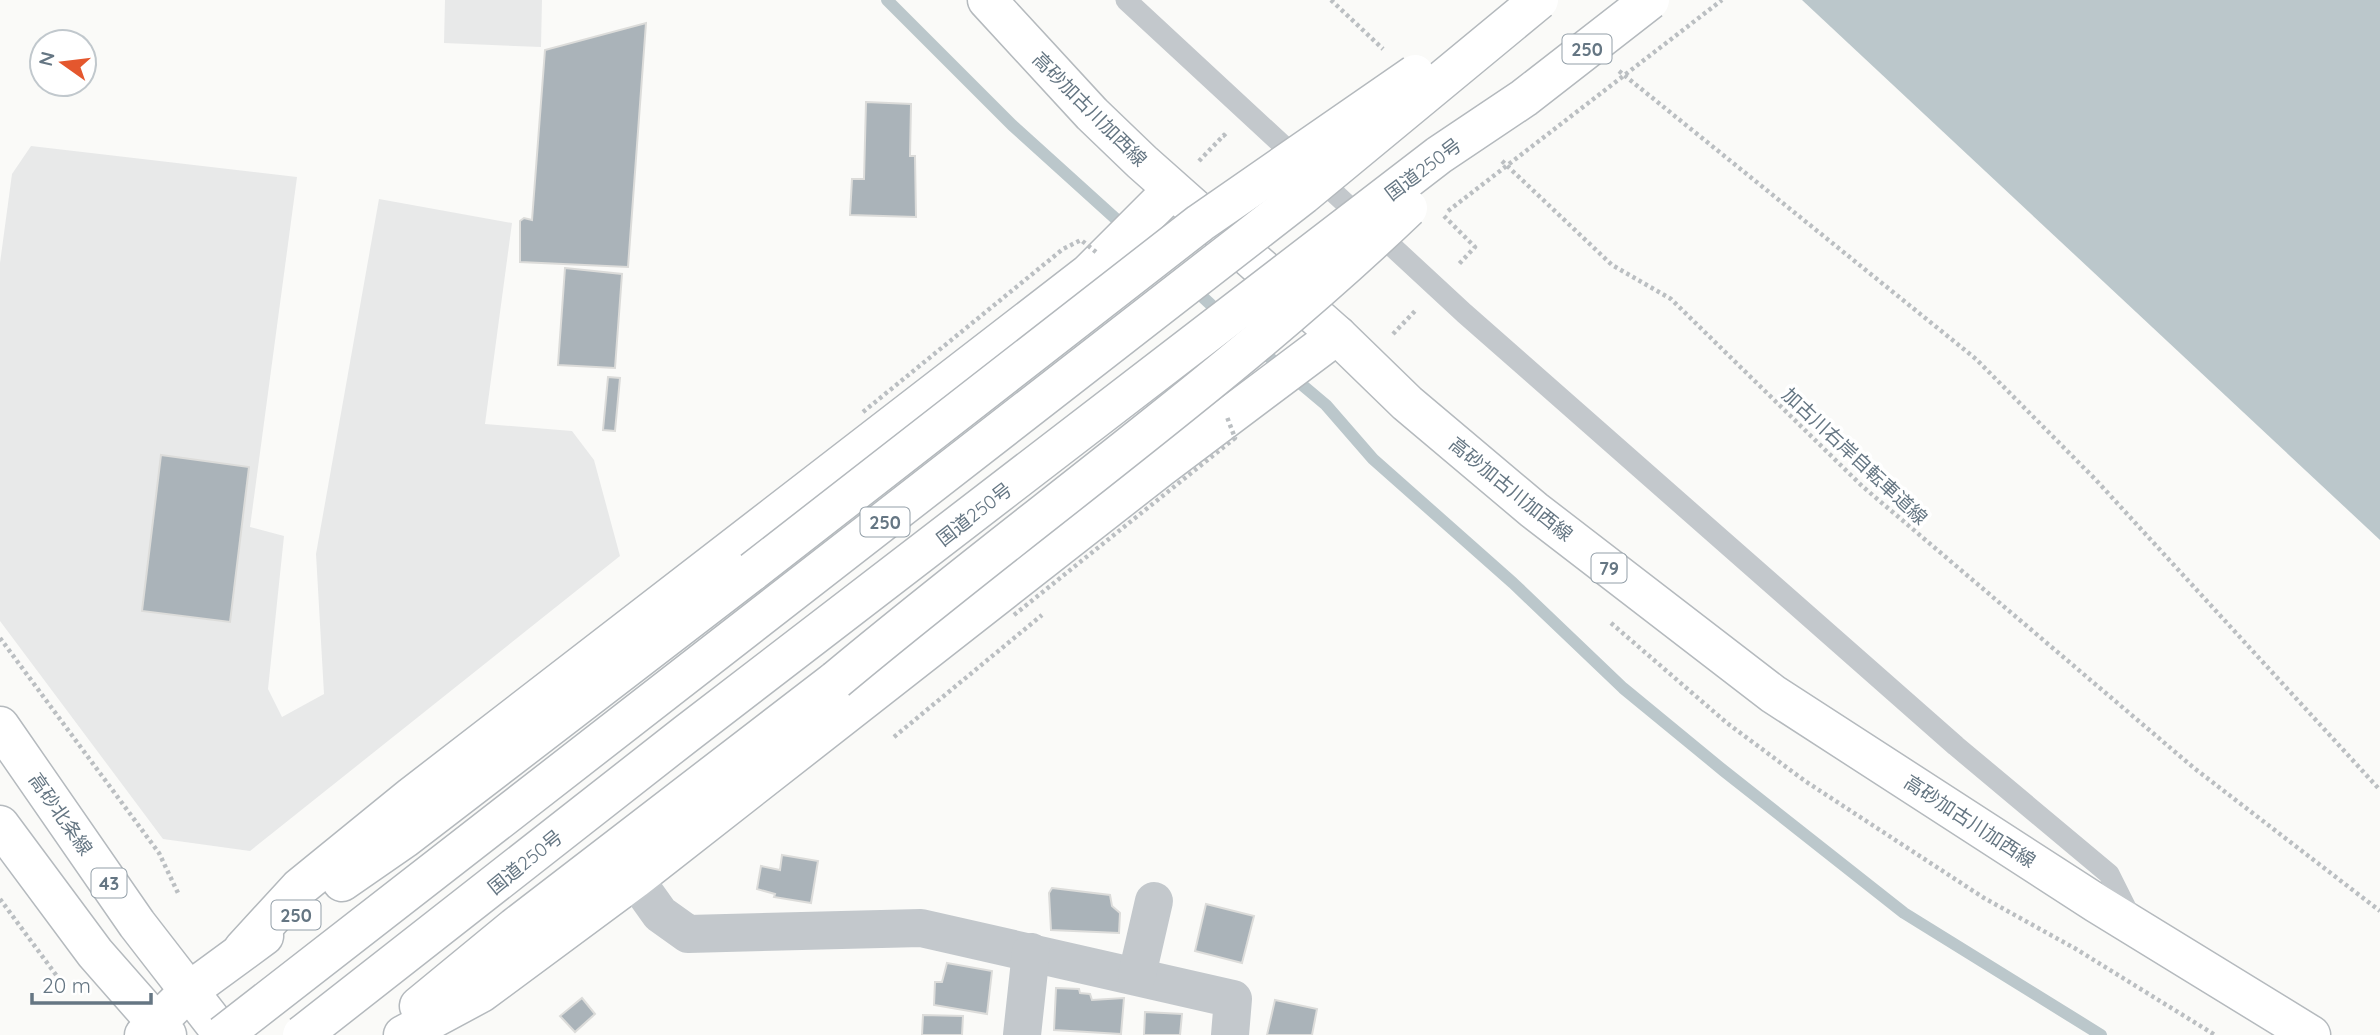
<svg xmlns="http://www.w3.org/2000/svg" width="2380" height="1035" viewBox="0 0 2380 1035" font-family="Quicksand,'Noto Sans JP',sans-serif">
	<rect width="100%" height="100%" fill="#fafaf8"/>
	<!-- built -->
	<g fill="#e8e9e9">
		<path d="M 445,0 L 542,0 L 541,47 L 444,43 Z"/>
		<path d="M 31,146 L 297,177 L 250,527 L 284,536 L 268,689 L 282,717 L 324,694 L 316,554 L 379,199 L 512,223 L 485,424 L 572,431 L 594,460 L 620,556 L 250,851 L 163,839 L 0,621 L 0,263 L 12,174 Z"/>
	</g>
	<!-- water -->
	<path fill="#bbc7cb" d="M 1802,0 L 2380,0 L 2380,540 Z"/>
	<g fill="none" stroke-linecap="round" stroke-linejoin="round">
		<!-- stream -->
		<g stroke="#bbc7cb" stroke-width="12">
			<path d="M 887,0 L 1012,125 L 1127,229"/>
			<path d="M 1193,288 L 1223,316"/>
			<path d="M 1257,347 L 1326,405 L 1373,459 L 1513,583 L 1623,688 L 1724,771 L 1904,913 L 2101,1035"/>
		</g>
	</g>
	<!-- building -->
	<g fill="#aab3b9" stroke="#dcdcda" stroke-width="2">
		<path d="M 646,23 L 628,267 L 520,262 L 520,221 L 524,218 L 532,220 L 545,50 Z"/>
		<path d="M 866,102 L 911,104 L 910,156 L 915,156 L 916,217 L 850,215 L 852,179 L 864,179 Z"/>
		<path d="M 565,268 L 622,274 L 615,368 L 558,365 Z"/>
		<path d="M 608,377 L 620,378 L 615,431 L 603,430 Z"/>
		<path d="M 161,455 L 249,467 L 230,622 L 142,611 Z"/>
		<path d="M 782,855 L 818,861 L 811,903 L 774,897 L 775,894 L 757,889 L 761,866 L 780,870 Z"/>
		<path d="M 1052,888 L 1110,895 L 1112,906 L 1120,913 L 1119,933 L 1051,930 L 1049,893 Z"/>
		<path d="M 1206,904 L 1254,916 L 1242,963 L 1195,951 Z"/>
		<path d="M 947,963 L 992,971 L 987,1014 L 934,1005 L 935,982 L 942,982 Z"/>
		<path d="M 1056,988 L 1079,989 L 1080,993 L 1090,994 L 1092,1000 L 1124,998 L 1121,1034 L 1054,1030 Z"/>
		<path d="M 582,998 L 595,1014 L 575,1032 L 560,1016 Z"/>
		<path d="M 1275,1000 L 1317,1009 L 1312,1035 L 1267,1035 Z"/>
		<path d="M 1145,1012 L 1182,1014 L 1180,1035 L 1144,1035 Z"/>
		<path d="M 923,1015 L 963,1016 L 962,1035 L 922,1035 Z"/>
	</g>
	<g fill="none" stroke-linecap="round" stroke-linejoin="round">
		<defs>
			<g id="primary">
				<path d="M 987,0 L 1092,114 L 1142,162 L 1337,335 L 1407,403 L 1534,510 L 1773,694 L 2096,903 L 2311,1035"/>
				<path d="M 0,726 L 137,924 L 223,1035"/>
				<path d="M 0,825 L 95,953 L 167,1035"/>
			</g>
			<g id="highway">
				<path d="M 342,882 L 404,839 L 753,571"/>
				<path d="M 243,949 L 299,888 L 412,796 L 1089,273 L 1172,190"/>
				<path d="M 419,1006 L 515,927 L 836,680"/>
				<path d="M 144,1035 L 189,991 L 264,936"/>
				<path d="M 403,1035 L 481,993 L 635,879 L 1160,468 L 1337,335"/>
			</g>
		</defs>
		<!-- primary casing -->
		<use href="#primary" stroke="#b5babe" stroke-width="41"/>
		<!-- highway casing -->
		<use href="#highway" stroke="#b4b9bd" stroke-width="41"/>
		<!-- path -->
		<g stroke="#bbbfc2" stroke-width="4.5" stroke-dasharray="3.5 3.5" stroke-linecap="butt">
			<path d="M 1331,0 L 1383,49"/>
			<path d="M 1619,71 L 1976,359 L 2096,480 L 2380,790"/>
			<path d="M 1199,161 L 1224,135 L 1227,138"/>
			<path d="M 1502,161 L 1612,265 L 1671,299 L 1862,486 L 2194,768 L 2380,911"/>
			<path d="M 1444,216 L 1475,247 L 1458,265"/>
			<path d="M 1393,334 L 1416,310"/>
			<path d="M 1611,623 L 1727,723 L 1805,781 L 1984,898 L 2076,949 L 2215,1035"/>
			<path d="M 0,638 L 159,853 L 178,893"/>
			<path d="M 894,737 L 1042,615"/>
			<path d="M 0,899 L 62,983"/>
		</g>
		<!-- lane -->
		<path stroke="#c3c8cc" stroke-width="21" d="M 1126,0 L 1464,313 L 1956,746 L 2109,874 L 2132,920"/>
		<!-- street -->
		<g stroke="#c3c8cc" stroke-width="38">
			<path d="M 635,879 L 660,914 L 688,934 L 921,928 L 1233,999 L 1230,1035"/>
			<path d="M 1137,975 L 1154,901"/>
			<path d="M 1022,1035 L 1031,952"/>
		</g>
		<!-- primary -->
		<use href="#primary" stroke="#fff" stroke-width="38"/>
		<!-- highway -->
		<use href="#highway" stroke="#fff" stroke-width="38"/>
		<defs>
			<g id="highway-bridge">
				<path d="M 753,571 L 1200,223 L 1415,74"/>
				<path d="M 836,680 C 1026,521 1229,379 1408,208"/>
				<path d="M 223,1035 L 1303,195 L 1539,0"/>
				<path d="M 302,1035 L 686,734 L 1439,155 L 1524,98 L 1650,0"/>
			</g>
		</defs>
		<!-- highway-bridge casing -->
		<use href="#highway-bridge" stroke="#b4b9bd" stroke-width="41" stroke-linecap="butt"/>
		<!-- path-bridge -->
		<g stroke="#bbbfc2" stroke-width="4.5" stroke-dasharray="3.5 3.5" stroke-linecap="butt">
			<path d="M 1448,211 L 1722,0"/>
			<path d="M 863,412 L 1063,249 L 1081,240 L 1096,252"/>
			<path d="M 1014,615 L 1235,438 L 1227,417"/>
		</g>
		<!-- highway-bridge -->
		<use href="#highway-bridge" stroke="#fff" stroke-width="38"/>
	</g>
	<g text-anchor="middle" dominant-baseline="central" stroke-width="7" stroke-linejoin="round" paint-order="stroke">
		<!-- shield labels -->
		<g fill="#fff" stroke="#939fa8" stroke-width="2">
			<rect x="1562.5" y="34.5" width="49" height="29" rx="5"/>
			<rect x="860.5" y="507.5" width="49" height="29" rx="5"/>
			<rect x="1591.5" y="553.5" width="35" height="29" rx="5"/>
			<rect x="91.5" y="868.5" width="35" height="29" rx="5"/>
			<rect x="271.5" y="900.5" width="49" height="29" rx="5"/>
		</g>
		<g font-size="18" font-weight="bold" fill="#657683">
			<text x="1587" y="49">250</text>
			<text x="885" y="522">250</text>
			<text x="1609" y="568">79</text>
			<text x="109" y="883">43</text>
			<text x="296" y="915">250</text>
		</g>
		<!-- street labels -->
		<g font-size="19" fill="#657683" stroke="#fff">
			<text transform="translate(1090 109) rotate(45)">高砂加古川加西線</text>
			<text transform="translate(1423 169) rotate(-37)">国道250号</text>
			<text transform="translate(1855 456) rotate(43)">加古川右岸自転車道線</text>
			<text transform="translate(1511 489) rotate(39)">高砂加古川加西線</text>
			<text transform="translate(974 514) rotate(-38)">国道250号</text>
			<text transform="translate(61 814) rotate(55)">高砂北条線</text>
			<text transform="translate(1970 821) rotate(33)">高砂加古川加西線</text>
			<text transform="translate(525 862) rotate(-39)">国道250号</text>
		</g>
	</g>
	<!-- north arrow -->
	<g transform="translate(63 63) rotate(284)"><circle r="33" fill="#ffffff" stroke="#c1c8cd" stroke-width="2"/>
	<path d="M0-5L12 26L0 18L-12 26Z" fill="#e4572e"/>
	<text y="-10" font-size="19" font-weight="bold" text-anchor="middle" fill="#657683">N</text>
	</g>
	<!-- scale -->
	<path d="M32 993v10h119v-10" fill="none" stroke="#657683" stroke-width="3.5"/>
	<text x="42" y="993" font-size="21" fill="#657683" stroke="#ffffff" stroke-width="5" paint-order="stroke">20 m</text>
</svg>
